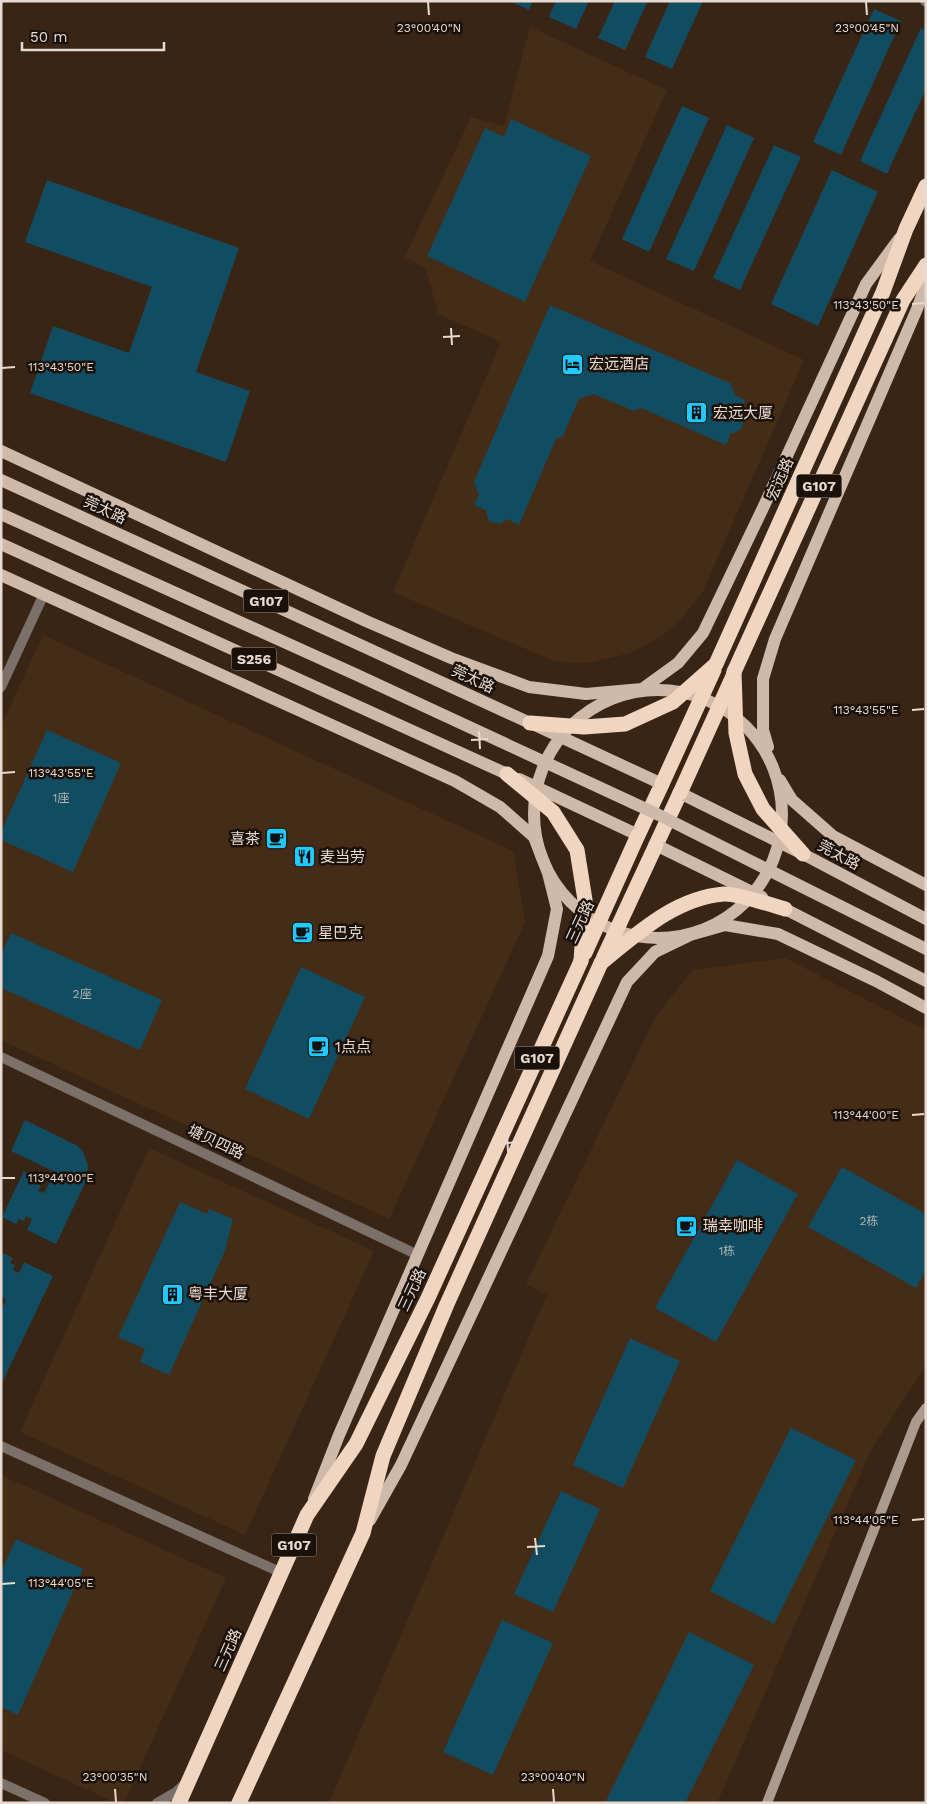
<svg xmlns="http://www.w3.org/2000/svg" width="927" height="1804" viewBox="0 0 927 1804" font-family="'Work Sans','Noto Sans SC',sans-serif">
	<rect width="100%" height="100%" fill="#392516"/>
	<!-- built -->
	<g fill="#452c17">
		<path d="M 530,27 L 667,90 L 590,261 L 804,360 L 703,591 L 679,622 L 664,634 L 631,653 L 593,662 L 574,663 L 554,661 L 393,592 L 501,342 L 438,314 L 426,269 L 405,257 L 471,117 L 504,126 Z"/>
		<path d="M 43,635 L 513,851 L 525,922 L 389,1219 L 1,1040 L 1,726 Z"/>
		<path d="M 785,958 L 926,1030 L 926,1365 L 871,1450 L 717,1803 L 329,1803 L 547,1295 L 526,1284 L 656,1016 L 693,970 Z"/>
		<path d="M 149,1148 L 374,1251 L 245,1535 L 20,1432 Z"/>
		<path d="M 1,1475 L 226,1578 L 124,1803 L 116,1803 L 1,1750 Z"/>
	</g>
	<!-- building -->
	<g fill="#114c61">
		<path d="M 510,1 L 533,1 L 529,10 Z"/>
		<path d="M 556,1 L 589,1 L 576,29 L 549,17 Z"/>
		<path d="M 615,1 L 648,1 L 625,50 L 598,38 Z"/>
		<path d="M 670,1 L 703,1 L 672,69 L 645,57 Z"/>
		<path d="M 874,9 L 901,21 L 841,155 L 813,142 Z"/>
		<path d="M 921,28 L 926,30 L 926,89 L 887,174 L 860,161 Z"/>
		<path d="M 682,106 L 709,118 L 649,252 L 622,239 Z"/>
		<path d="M 511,119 L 591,156 L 525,302 L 427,256 L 485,128 L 504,137 Z"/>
		<path d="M 727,125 L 754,138 L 694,271 L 666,259 Z"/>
		<path d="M 774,145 L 801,157 L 740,290 L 713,278 Z"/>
		<path d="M 832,170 L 878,192 L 818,326 L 771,304 Z"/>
		<path d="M 47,180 L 239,248 L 196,372 L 250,391 L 226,462 L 30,393 L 53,326 L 129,353 L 152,287 L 25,242 Z"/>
		<path d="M 550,305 L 730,383 L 735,395 L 745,400 L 740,412 L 744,419 L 742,428 L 735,433 L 731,433 L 726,445 L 641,408 L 634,411 L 593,394 L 579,399 L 563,436 L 556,439 L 519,525 L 507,519 L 500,524 L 491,522 L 488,519 L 486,510 L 474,505 L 479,495 L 474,482 Z"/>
		<path d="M 47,730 L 121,763 L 73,872 L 1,840 L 1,832 Z"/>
		<path d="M 11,933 L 162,1000 L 140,1050 L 1,988 L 1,955 Z"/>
		<path d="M 301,967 L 365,997 L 309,1119 L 245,1089 Z"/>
		<path d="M 25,1120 L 78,1146 L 83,1152 L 88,1165 L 87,1179 L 56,1244 L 27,1230 L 32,1219 L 26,1216 L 24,1221 L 19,1219 L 16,1224 L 2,1217 L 24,1171 L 38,1178 L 36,1183 L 41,1186 L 38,1191 L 44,1193 L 55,1172 L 11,1151 Z"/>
		<path d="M 737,1160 L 798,1194 L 716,1342 L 655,1308 Z"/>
		<path d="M 842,1167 L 926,1214 L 926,1270 L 916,1288 L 808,1227 Z"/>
		<path d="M 180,1202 L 207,1214 L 209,1209 L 233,1219 L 225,1251 L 169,1375 L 140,1362 L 145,1349 L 118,1337 Z"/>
		<path d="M 1,1252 L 13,1258 L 10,1263 L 15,1265 L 13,1270 L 19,1273 L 24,1262 L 53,1276 L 1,1385 L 1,1310 L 6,1299 L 1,1296 Z"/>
		<path d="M 630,1338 L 680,1361 L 623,1488 L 573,1465 Z"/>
		<path d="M 791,1428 L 856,1460 L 774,1624 L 710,1591 Z"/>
		<path d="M 561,1491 L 600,1509 L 553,1612 L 514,1594 Z"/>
		<path d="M 16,1539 L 83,1569 L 18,1715 L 1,1707 L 1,1572 Z"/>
		<path d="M 502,1620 L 553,1643 L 493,1775 L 443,1752 Z"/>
		<path d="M 689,1632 L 754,1665 L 685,1803 L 605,1803 Z"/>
	</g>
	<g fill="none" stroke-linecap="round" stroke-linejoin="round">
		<!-- street -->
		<g stroke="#7c716a" stroke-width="10">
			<path d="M 925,1 L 926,2"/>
			<path d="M 1,687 L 44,594"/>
			<path d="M 1,1057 L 418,1255"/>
			<path d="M 1,1446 L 282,1573"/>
			<path d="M 1,1783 L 45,1803"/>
			<path d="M 157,1803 L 176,1792 L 185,1784"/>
		</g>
		<!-- secondary -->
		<path stroke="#ab9a8d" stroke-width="10" d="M 767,1803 L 916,1422 L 926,1408"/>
		<!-- primary -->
		<g stroke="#cfb9a8" stroke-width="12">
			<path d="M 1,451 L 366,621 L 451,658 L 529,687 L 586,694 L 642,689 L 678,663 L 703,633 L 763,508 L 866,284 L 899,239"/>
			<path d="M 1,480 L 530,723"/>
			<path d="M 1,544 L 507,774"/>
			<path d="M 1,575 L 455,781 L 500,807 L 534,837 L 548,873 L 557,909 L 548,956 L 339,1435 L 314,1499"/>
			<circle cx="658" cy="814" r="124"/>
			<path d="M 768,747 L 763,730 L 763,679 L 775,639 L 917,309 L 926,285"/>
			<path d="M 780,780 L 792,800 L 833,836 L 926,885"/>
			<path d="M 803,854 L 926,919"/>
			<path d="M 785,909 L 926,981"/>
			<path d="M 370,1520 L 401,1465 L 627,982 L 655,952 L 690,935 L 725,925 L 778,934 L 876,981 L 926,1008"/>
		</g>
		<!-- highway -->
		<g stroke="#f0d5c1" stroke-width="15">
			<path d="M 716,664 L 883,292 L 906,229 L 926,186"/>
			<path d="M 734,672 L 903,300 L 926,265"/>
			<path d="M 638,835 L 662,784"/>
			<path d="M 656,845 L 680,793"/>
			<path d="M 179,1803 L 307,1515 L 356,1444 L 428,1298 L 581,961"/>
			<path d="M 239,1803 L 363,1533 L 383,1456 L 447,1304 L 601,963"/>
		</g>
		<!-- primary-bridge -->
		<g stroke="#cfb9a8" stroke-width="12">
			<path d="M 1,514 L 357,675 L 659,815 L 926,949"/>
			<path d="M 535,725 L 662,784"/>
			<path d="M 519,779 L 638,835"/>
			<path d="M 680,793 L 799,852"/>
			<path d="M 656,845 L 762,897"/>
		</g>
		<!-- highway-bridge -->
		<g stroke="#f0d5c1" stroke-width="15">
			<path d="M 734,672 L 736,733 L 745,774 L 763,809 L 803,854"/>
			<path d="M 530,723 L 584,727 L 625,724 L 673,702 L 716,664"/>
			<path d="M 507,774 L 553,812 L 577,850 L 585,900 L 581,961"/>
			<path d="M 662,784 L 714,670"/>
			<path d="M 680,793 L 733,676"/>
			<path d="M 585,953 L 638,835"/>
			<path d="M 603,959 L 656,845"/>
			<path d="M 601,963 C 638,933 675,898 724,894 C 735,893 772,905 785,909"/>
		</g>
	</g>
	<!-- ticks -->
	<path fill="none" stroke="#e8dad0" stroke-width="2" d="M 428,2 L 429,15M 866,2 L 867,15M 912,304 L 924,303M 451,328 L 452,345M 443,337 L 460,336M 2,368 L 15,367M 912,710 L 924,709M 479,731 L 480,749M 471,740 L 488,739M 2,773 L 15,772M 912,1115 L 924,1114M 507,1134 L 508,1152M 499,1144 L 517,1142M 2,1178 L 15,1178M 912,1520 L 924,1519M 535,1538 L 537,1555M 527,1547 L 545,1546M 2,1584 L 15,1583M 115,1789 L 116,1802M 553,1789 L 554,1802"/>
	<!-- icons -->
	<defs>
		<symbol id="hotel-square" viewBox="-11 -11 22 22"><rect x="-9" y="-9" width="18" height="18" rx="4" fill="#22c9fd" stroke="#1a110a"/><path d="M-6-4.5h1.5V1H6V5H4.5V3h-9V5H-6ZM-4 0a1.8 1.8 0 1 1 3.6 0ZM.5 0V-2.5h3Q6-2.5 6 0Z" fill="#111"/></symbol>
		<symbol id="building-square" viewBox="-11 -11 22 22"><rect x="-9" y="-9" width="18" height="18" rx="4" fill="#22c9fd" stroke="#1a110a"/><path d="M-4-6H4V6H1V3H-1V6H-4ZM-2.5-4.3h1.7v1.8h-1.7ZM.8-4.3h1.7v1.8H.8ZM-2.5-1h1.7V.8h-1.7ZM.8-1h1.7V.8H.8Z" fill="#111"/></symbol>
		<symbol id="cafe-square" viewBox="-11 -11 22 22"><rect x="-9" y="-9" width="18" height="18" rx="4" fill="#22c9fd" stroke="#1a110a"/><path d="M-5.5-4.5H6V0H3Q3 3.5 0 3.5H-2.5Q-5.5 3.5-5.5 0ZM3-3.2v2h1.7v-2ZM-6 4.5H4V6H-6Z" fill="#111"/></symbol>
		<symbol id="restaurant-square" viewBox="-11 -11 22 22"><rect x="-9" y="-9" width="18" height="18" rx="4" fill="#22c9fd" stroke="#1a110a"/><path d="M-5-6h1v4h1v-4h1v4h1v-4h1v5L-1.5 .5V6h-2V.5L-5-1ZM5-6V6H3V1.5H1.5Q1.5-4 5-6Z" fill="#111"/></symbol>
	</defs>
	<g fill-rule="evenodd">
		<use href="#hotel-square" x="560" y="352" width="25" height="25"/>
		<use href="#building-square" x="684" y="400" width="25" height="25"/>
		<use href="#cafe-square" x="264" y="826" width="25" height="25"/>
		<use href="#restaurant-square" x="292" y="844" width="25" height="25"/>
		<use href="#cafe-square" x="290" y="920" width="25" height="25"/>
		<use href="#cafe-square" x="306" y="1034" width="25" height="25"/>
		<use href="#cafe-square" x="674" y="1214" width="25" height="25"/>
		<use href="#building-square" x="160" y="1282" width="25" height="25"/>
	</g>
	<g text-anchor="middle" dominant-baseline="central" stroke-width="5" stroke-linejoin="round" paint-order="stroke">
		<!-- number labels -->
		<g font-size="12" fill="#b2b6b4">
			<text x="61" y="798">1座</text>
			<text x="82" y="994">2座</text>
			<text x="869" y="1221">2栋</text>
			<text x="727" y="1251">1栋</text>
		</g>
		<!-- shield labels -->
		<g fill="#1a110a" stroke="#aa9e95" stroke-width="1">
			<rect x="796.5" y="474.5" width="45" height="23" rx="4"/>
			<rect x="243.5" y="589.5" width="45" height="23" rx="4"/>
			<rect x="231.5" y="647.5" width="45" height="23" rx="4"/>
			<rect x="514.5" y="1046.5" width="45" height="23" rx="4"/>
			<rect x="271.5" y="1533.5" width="45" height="23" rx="4"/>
		</g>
		<g font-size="14" font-weight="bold" fill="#e8dad0">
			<text x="819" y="486">G107</text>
			<text x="266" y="601">G107</text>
			<text x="254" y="659">S256</text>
			<text x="537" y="1058">G107</text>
			<text x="294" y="1545">G107</text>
		</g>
		<!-- poi labels -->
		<g font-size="15" fill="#e8dad0" stroke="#1a110a" text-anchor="start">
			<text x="589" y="364">宏远酒店</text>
			<text x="713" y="413">宏远大厦</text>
			<text x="260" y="839" text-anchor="end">喜茶</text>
			<text x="320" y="857">麦当劳</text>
			<text x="318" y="933">星巴克</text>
			<text x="335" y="1047">1点点</text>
			<text x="703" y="1226">瑞幸咖啡</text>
			<text x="188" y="1294">粤丰大厦</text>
		</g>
		<!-- street labels -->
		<g font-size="15" fill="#e8dad0" stroke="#1a110a">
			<text transform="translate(780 479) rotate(-66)">宏远路</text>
			<text transform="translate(105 510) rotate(25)">莞太路</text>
			<text transform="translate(473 679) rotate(25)">莞太路</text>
			<text transform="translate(839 855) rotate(28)">莞太路</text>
			<text transform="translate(580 922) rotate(-65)">三元路</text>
			<text transform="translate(216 1142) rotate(25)">塘贝四路</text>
			<text transform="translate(412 1290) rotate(-65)">三元路</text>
			<text transform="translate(228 1650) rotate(-66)">三元路</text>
		</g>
	</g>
	<g font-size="12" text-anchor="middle" fill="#e8dad0" stroke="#1a110a" stroke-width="5" stroke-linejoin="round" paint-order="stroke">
		<text x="429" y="32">23°00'40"N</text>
		<text x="867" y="32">23°00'45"N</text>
		<text x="866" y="309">113°43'50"E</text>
		<text x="61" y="371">113°43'50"E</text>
		<text x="866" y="714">113°43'55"E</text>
		<text x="61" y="777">113°43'55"E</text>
		<text x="866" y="1119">113°44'00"E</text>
		<text x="61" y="1182">113°44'00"E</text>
		<text x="866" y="1524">113°44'05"E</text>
		<text x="61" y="1587">113°44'05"E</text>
		<text x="115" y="1781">23°00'35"N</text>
		<text x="553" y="1781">23°00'40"N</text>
	</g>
	<!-- border -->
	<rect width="927" height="1804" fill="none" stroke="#e8dad0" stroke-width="5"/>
	<!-- scale -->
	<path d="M22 42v8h142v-8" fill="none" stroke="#e8dad0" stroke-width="2.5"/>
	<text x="30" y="42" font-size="15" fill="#e8dad0" stroke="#1a110a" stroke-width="4" paint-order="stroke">50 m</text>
</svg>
